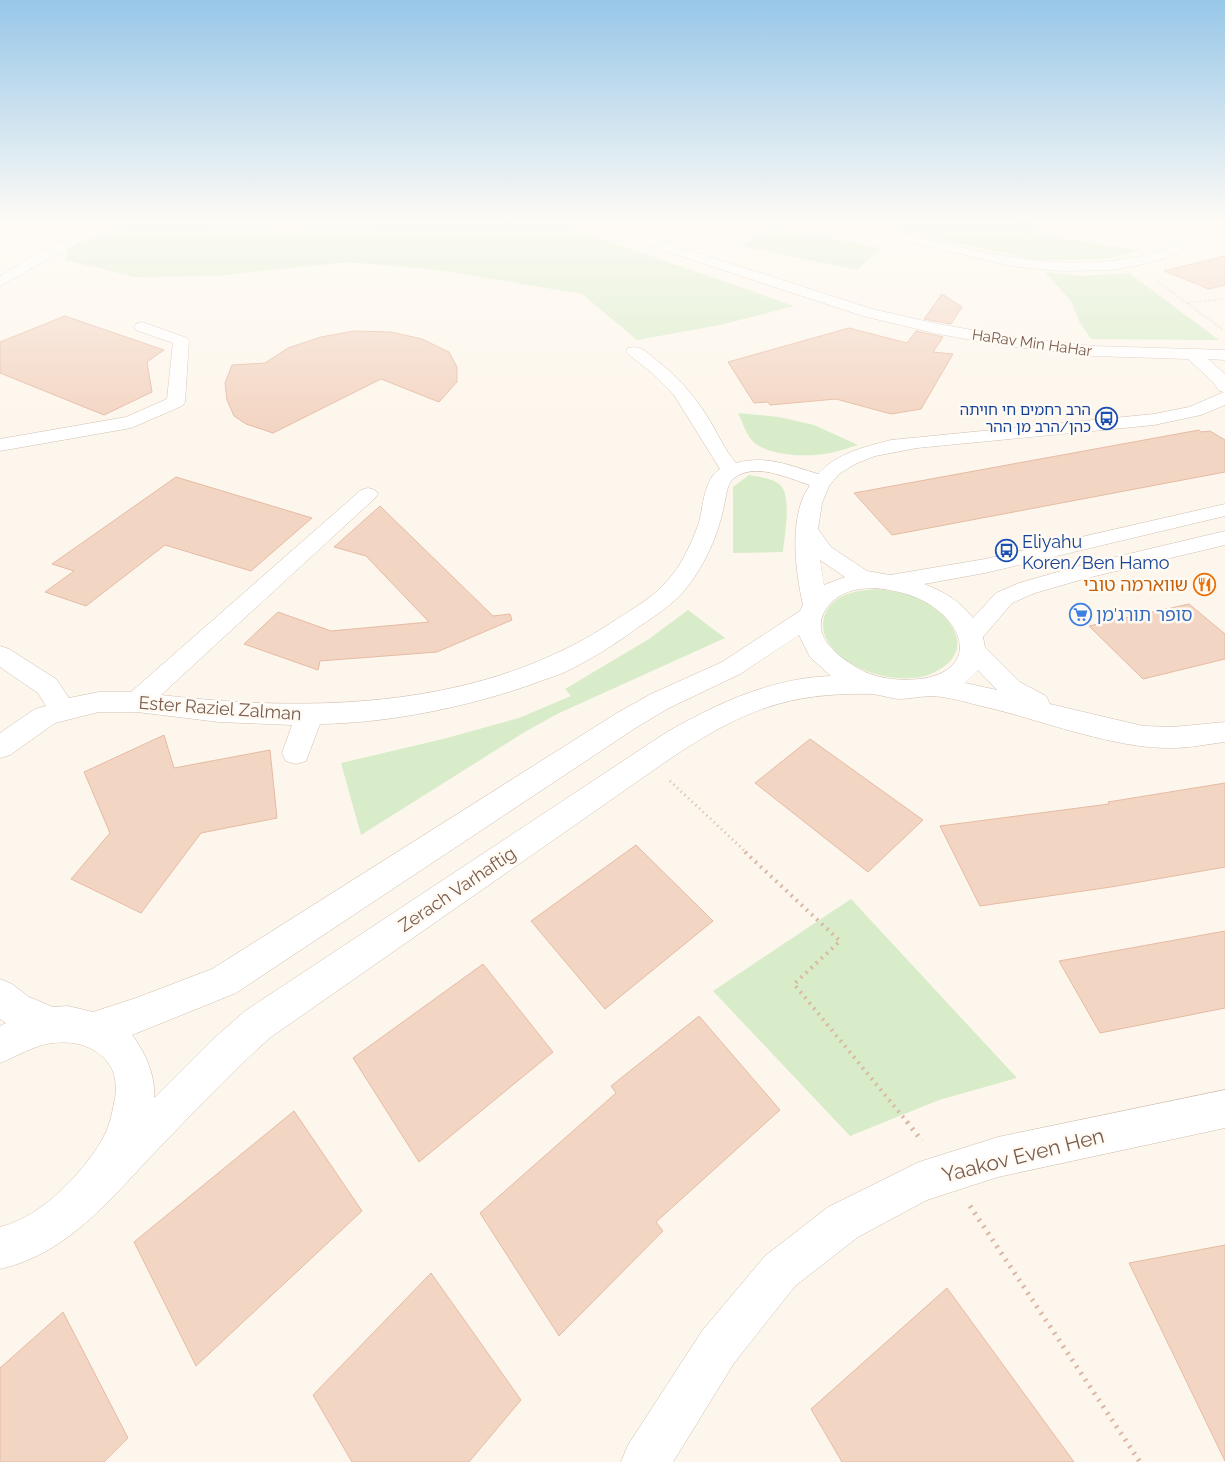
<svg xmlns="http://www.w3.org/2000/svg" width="1225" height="1462" viewBox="0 0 1225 1462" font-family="Raleway,'Noto Sans Hebrew',sans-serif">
	<rect width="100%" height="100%" fill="#fdf6ec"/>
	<!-- green -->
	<g fill="#d8ecc9">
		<path d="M 135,221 L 176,221 L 208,225 L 283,229 L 365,226 L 408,221 L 551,221 L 794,306 L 720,325 L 637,340 L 582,294 L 438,270 L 348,262 L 217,276 L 134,277 L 66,260 L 68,249 Z"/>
		<path d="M 855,221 L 1032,221 L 1047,236 L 1139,250 L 1112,258 L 1073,260 L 1032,259 Z"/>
		<path d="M 768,226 L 880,248 L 857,270 L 741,246 Z"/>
		<path d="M 1045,272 L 1081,276 L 1129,273 L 1219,340 L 1091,339 L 1079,321 L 1071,301 Z"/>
		<path d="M 738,413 L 779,417 L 814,425 L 858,445 C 847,448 835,453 824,454 C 804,457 763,456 750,438 C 745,431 742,421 738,413 Z"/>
		<path d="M 749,475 C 758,477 772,478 779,484 C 793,494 784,537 783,552 L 733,553 L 733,487 Z"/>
		<path d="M 877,589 C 892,591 908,593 921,600 C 956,618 977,654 931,674 C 899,687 838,670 825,636 C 822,626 822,616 829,607 C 834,601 842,595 851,593 C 859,590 869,590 877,589 Z"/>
		<path d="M 688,610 L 725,638 L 557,714 L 523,733 L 361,835 L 341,763 L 443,739 L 519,718 L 571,696 L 565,689 L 649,639 Z"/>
		<path d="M 851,899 L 1017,1078 L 939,1100 L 850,1136 L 713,991 Z"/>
	</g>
	<!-- building -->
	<g fill="#f3d5c3" stroke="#e6bba3">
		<path d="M 1225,256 L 1225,285 L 1209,289 L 1164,271 Z"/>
		<path d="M 942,294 L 962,307 L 951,324 L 924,319 Z"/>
		<path d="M 65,316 L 164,350 L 147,362 L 152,392 L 104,415 L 0,373 L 0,342 Z"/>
		<path d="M 849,328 L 907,343 L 916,331 L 943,337 L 933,352 L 953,354 L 921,409 L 891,414 L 836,399 L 770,405 L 768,402 L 754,403 L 728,362 Z"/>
		<path d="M 354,331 L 391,332 L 422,339 L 449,352 L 457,367 L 457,382 L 439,402 L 381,379 L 273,433 L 246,424 L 234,416 L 227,400 L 225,383 L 232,365 L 265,363 L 288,348 L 321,337 Z"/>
		<path d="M 1199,430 L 1201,432 L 1210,431 L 1225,440 L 1225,472 L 892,535 L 854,493 Z"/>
		<path d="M 176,477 L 312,518 L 251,571 L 165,545 L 86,606 L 45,592 L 74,571 L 52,564 Z"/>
		<path d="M 380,506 L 493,616 L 510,614 L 512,620 L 437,652 L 320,661 L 318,670 L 244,644 L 278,612 L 331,631 L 429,622 L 366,556 L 334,547 Z"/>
		<path d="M 1189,604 L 1225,634 L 1225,659 L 1143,679 L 1089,626 Z"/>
		<path d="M 164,735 L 174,768 L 270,750 L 277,818 L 201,833 L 141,913 L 71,879 L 110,833 L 84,772 Z"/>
		<path d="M 810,739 L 923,820 L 868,872 L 755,783 Z"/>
		<path d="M 1225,783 L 1225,867 L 1111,887 L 980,906 L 940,826 L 1109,804 L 1108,802 Z"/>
		<path d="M 636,845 L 713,921 L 605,1009 L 531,921 Z"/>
		<path d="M 1225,931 L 1225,1008 L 1100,1033 L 1059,961 Z"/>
		<path d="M 483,964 L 553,1052 L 419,1162 L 353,1058 Z"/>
		<path d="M 699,1016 L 780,1110 L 656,1222 L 663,1231 L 559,1336 L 480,1213 L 616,1093 L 611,1086 Z"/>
		<path d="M 294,1111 L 362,1211 L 196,1366 L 134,1242 Z"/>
		<path d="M 1225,1245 L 1225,1461 L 1129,1263 Z"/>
		<path d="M 431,1273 L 521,1400 L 469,1462 L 352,1462 L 313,1395 Z"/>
		<path d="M 947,1288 L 1074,1462 L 842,1462 L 811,1409 Z"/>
		<path d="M 63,1312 L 128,1438 L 104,1462 L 0,1462 L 0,1368 Z"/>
	</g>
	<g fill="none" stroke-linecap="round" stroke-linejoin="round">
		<defs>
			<g id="minor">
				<path d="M 107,221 L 123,221 L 121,224 L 61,252 L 0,286 L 0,276 L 51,246 Z"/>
				<path d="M 581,221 L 599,221 L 872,309 L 938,324 L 1007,336 L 1093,346 L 1225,350 L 1225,360 L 1208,359 L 1225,374 L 1225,405 L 1201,415 L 1154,425 L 917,448 L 875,456 L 855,464 L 839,474 L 829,486 L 822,503 L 818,529 L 831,547 L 867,571 L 890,575 L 985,559 L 1225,504 L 1225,516 L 985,573 L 924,584 C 943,591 960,601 973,618 L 996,593 L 1019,583 L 1082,565 L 1225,531 L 1225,545 L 1087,578 L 1035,593 L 1012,603 L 983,637 L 985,647 L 1020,682 L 1046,696 L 1050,704 L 1143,726 L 1173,727 L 1225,722 L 1225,742 C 1208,744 1190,748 1172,748 C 1111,749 1037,718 977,705 C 963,701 947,697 932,696 C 921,696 910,699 898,699 C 890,698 881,695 872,694 C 787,692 742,711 671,758 L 271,1037 C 231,1072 195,1111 158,1149 C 112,1197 68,1254 0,1269 L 0,1227 C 41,1218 88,1169 106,1132 C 110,1123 112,1113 114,1103 C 118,1086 116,1069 103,1057 C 88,1044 73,1041 53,1043 C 34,1045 18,1056 0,1063 L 0,1026 L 6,1023 L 0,1019 L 0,979 L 12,984 L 29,997 L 53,1007 L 68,1006 L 93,1012 L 136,998 L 212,969 L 617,713 L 651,694 L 722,662 L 800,611 L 803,605 C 796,574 791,533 801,503 C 803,496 807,490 810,485 C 787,478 756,462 734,478 C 727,483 726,497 724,506 C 718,536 704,567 684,591 C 673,604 655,616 640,626 C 616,644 590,660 563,673 C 551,678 539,681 527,686 C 462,708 388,723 320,724 L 306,761 L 296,764 L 286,761 L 282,753 L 292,725 L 219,722 L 137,712 L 99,712 L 55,723 L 10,755 L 0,758 L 0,733 L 35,709 L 46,706 L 38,693 L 0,667 L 0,646 L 9,649 L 56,679 L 69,698 L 99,692 L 131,692 L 361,490 L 368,488 L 375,490 L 378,494 L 375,498 L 161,695 C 314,713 485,709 617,619 C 634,608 655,596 668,580 C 681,566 690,546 697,528 C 704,511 702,480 720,469 L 674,395 L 652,373 L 628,354 L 626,351 L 628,348 C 640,345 647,352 655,359 C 676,375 693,394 707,416 C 717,432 724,449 736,463 C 766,455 789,465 818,474 C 837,453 864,447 891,440 L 1154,414 L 1189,407 L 1224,392 L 1219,391 L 1213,382 L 1188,359 L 1093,356 L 1007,346 L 938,334 L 863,316 L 583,224 ZM 820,560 L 845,577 L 824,585 ZM 874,588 C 895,590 914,594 932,606 C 971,632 971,673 919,679 C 900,681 880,679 863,671 C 850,664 836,655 827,643 C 810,619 831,595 855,590 C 861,588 868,589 874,588 ZM 799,635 L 810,657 L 831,676 C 772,678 718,703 667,732 L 245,1011 L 211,1041 L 154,1098 C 156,1076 145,1052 132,1035 L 236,993 L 637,727 L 669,708 L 740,674 ZM 978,670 L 997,690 L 965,683 Z"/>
				<path d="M 829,221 L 850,221 C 940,241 1040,275 1131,258 C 1143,256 1157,253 1168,247 C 1174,243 1180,233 1185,227 L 1158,224 L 1156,221 L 1210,221 L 1208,224 L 1202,225 L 1179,252 L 1168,257 L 1144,264 L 1112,270 L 1063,271 L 1017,267 L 835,225 L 831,224 Z"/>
				<path d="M 142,322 L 187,338 L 189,341 L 185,402 L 182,406 L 131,428 L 0,451 L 0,439 L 126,417 L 167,399 L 173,343 L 136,330 L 134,327 L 136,324 Z"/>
				<path d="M 1225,1090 L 1225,1128 L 998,1177 L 927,1200 L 858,1237 L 795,1286 L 734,1363 L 673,1462 L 621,1462 L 628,1445 L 702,1331 L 765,1256 L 828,1207 L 919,1162 L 998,1137 Z"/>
			</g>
		</defs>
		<!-- minor casing -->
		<use href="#minor" stroke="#d1beb0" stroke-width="1"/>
		<!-- path-far3 -->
		<g stroke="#d9b8a5" stroke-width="2" stroke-dasharray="0.5 2" stroke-linecap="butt">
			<path d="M 1041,221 L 1062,242"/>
			<path d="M 1021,237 L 1030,232 L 1031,227 L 1024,221"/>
			<path d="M 1157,281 L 1222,329"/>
			<path d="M 1188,303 L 1225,299"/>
		</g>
		<!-- path-far2 -->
		<path stroke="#d9b8a5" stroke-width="3" stroke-dasharray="1 4" stroke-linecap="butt" d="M 670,781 L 747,853"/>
		<!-- path-far1 -->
		<path stroke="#d9b8a5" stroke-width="4" stroke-dasharray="2 5" stroke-linecap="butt" d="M 745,852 L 840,941 L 794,984 L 908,1123"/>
		<!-- path -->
		<g stroke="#d9b8a5" stroke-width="5" stroke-dasharray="2 6" stroke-linecap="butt">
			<path d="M 907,1122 L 922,1141"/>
			<path d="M 970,1206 L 1140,1462"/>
		</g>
		<!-- minor -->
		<use href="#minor" fill="#fff" fill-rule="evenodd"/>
	</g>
	<!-- sky -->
	<linearGradient id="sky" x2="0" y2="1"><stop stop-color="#97c7e8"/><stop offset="0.52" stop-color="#fefbf6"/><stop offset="1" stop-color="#fefbf6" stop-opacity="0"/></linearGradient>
	<rect width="1225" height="425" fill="url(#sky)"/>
	<!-- icons -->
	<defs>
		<symbol id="bus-ring" viewBox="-11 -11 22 22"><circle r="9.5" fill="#fffaf3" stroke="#1a4fb4" stroke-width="1.5"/><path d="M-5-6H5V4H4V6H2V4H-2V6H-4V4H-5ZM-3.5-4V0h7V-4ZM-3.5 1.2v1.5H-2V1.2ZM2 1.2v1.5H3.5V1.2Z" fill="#1a4fb4"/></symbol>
		<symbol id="restaurant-ring" viewBox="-11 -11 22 22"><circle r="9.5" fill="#fffaf3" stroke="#e8710a" stroke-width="1.5"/><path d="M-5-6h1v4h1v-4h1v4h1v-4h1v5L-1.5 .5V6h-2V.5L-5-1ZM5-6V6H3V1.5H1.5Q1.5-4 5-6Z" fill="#e8710a"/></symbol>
		<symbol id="supermarket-ring" viewBox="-11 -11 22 22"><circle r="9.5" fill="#fffaf3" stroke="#3f7fe0" stroke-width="1.5"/><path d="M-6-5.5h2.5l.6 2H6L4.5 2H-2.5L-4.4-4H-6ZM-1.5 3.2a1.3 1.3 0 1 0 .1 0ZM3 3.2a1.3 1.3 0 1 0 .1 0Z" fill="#3f7fe0"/></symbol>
	</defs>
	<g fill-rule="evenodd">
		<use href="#bus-ring" x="1094" y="406" width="25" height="25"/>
		<use href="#bus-ring" x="994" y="538" width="25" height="25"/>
		<use href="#restaurant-ring" x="1192" y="572" width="25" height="25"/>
		<use href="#supermarket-ring" x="1068" y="602" width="25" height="25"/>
	</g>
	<g text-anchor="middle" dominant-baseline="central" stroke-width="5" stroke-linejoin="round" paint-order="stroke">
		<!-- far-street labels -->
		<g font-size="15" fill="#7a5c4d" stroke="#fffaf3">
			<text transform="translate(1032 343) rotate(8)">HaRav Min HaHar</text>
		</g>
		<!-- far-transit labels -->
		<g font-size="15" fill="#164399" stroke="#fffaf3" text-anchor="end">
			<text x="1091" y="410">הרב רחמים חי חויתה<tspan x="1091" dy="17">כהן/הרב מן ההר</tspan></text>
		</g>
		<!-- transit labels -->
		<g font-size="18" fill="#164399" stroke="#fffaf3" text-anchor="start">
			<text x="1022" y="541">Eliyahu<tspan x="1022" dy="21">Koren/Ben Hamo</tspan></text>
		</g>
		<!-- food labels -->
		<g font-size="18" fill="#c56008" stroke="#fffaf3" text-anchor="end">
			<text x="1188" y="584">שווארמה טובי</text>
		</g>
		<!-- shop labels -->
		<g font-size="18" fill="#366cbe" stroke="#fffaf3" text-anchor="start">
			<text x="1096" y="614">סופר תורג'מן</text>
		</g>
		<!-- street labels -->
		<g font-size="18" fill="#7a5c4d" stroke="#fffaf3">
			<text transform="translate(220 708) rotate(4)">Ester Raziel Zalman</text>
			<text transform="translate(457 889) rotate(-34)">Zerach Varhaftig</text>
		</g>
		<!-- near-street labels -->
		<g font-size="21" fill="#7a5c4d" stroke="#fffaf3">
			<text transform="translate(1023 1155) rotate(-14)">Yaakov Even Hen</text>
		</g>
	</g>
</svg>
